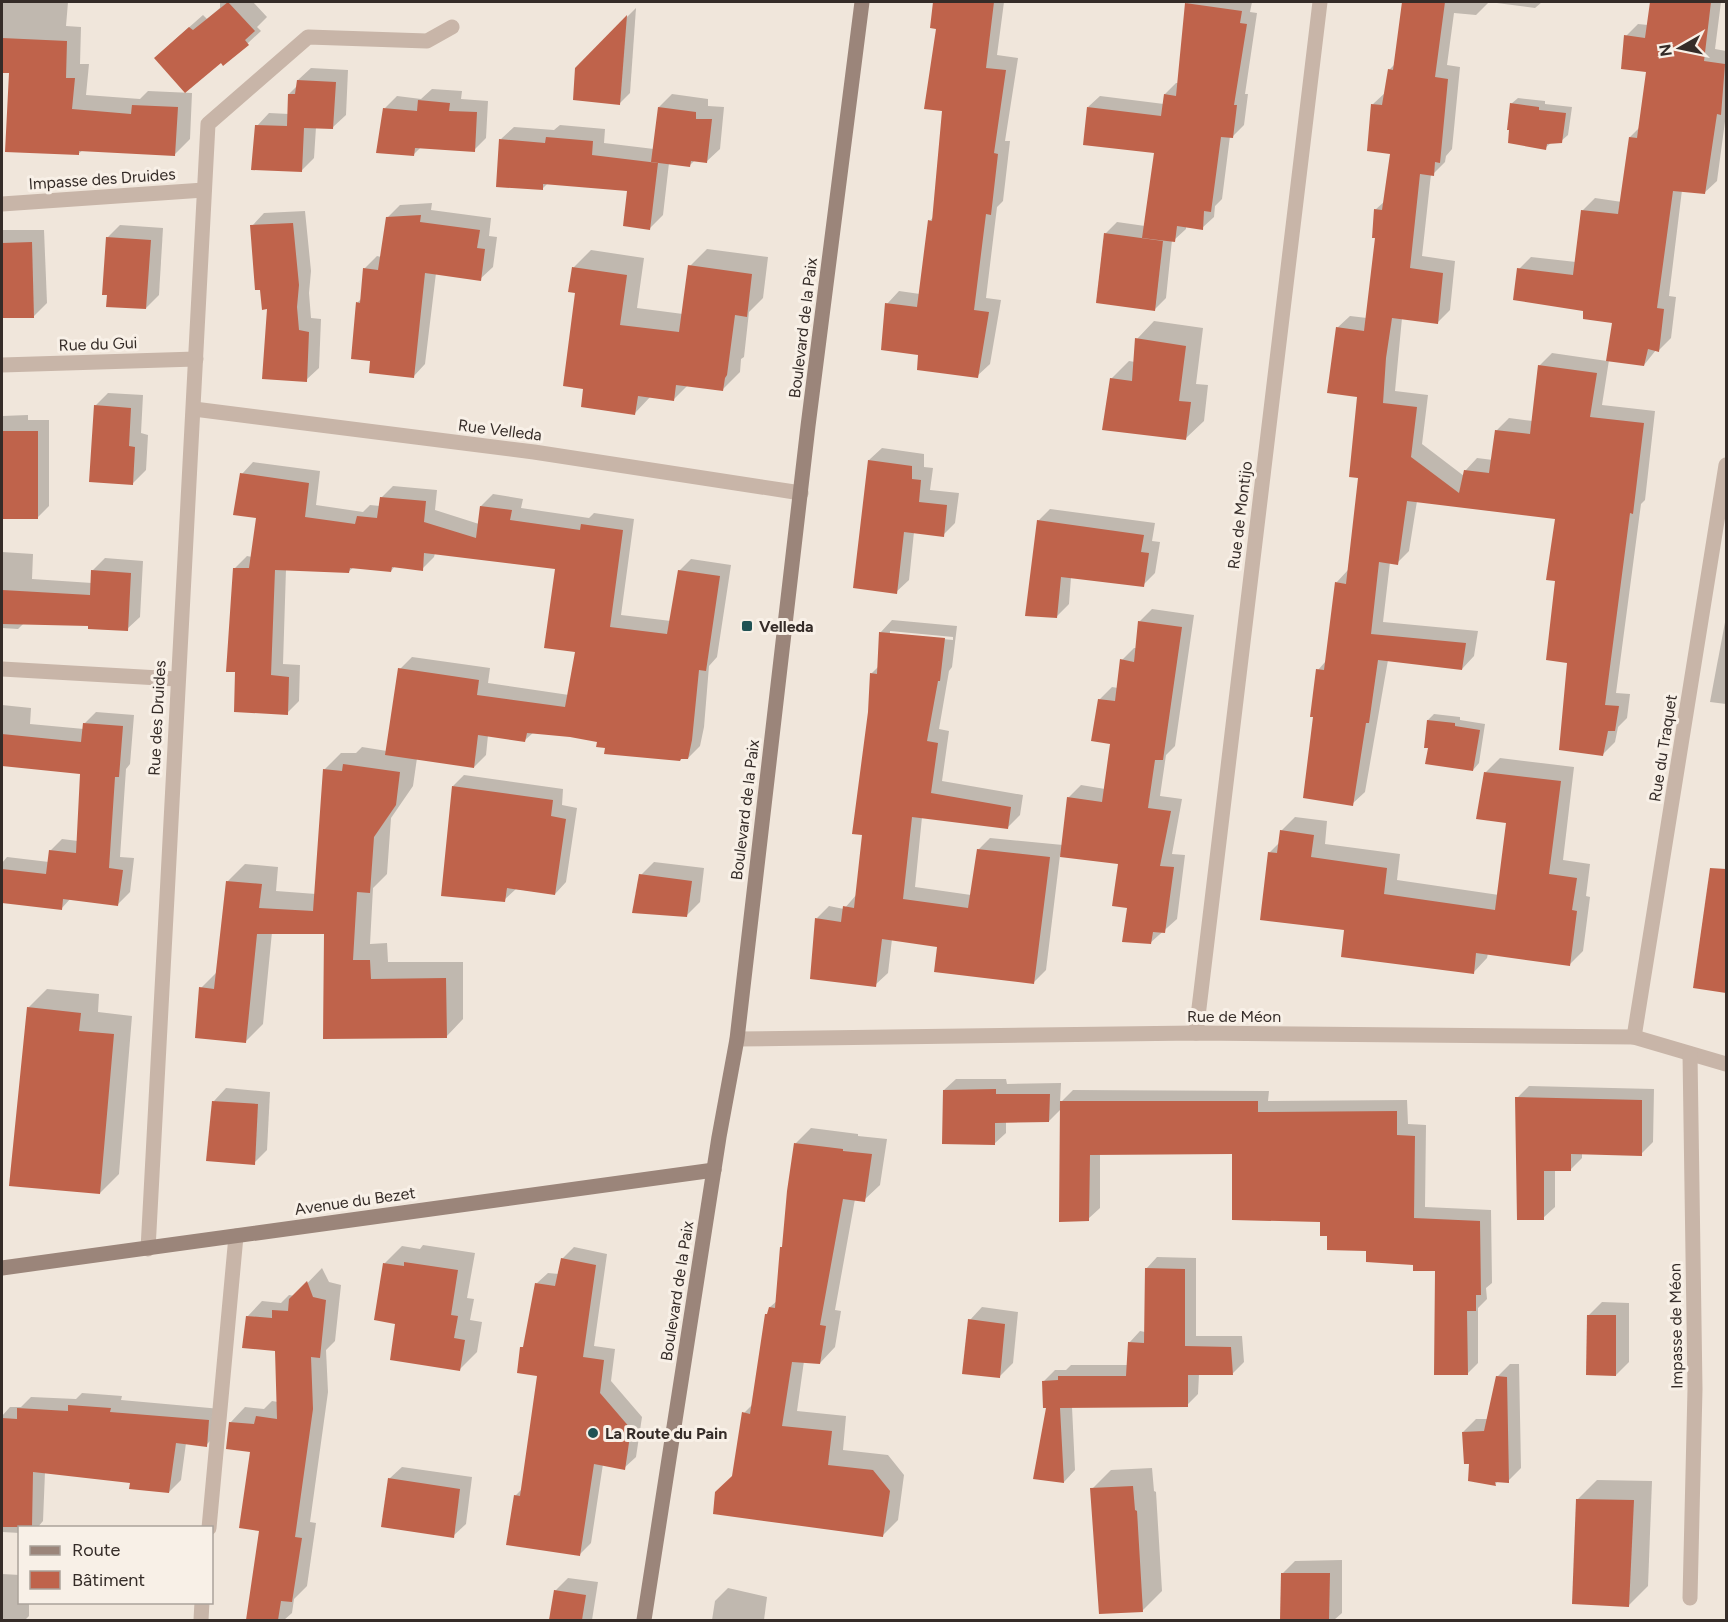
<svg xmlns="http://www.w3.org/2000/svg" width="1728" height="1622" viewBox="0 0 1728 1622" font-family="Figtree,sans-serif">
	<rect width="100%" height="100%" fill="#f0e6db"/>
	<!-- shadow -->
	<g fill="#0003" fill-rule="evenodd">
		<path d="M 2,2 L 68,2 L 66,26 L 81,27 L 80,64 L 89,64 L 86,95 L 140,99 L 148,91 L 192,93 L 190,139 L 175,154 L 83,150 L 78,154 L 11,72 L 2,71 Z"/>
		<path d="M 220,2 L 253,2 L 267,17 L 257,27 L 261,31 L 248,43 L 223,64 L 169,45 L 203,15 L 207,19 L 220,8 Z"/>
		<path d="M 934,2 L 1004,2 L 997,55 L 1018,58 L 1005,141 L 1010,141 L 1003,201 L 997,207 L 986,298 L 1001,300 L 990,364 L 977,376 L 919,354 L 887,304 L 899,291 L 920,294 L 930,221 L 934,216 L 944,110 L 938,28 L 932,27 Z"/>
		<path d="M 1187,2 L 1252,2 L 1250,12 L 1257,13 L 1245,94 L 1248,94 L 1244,125 L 1232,137 L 1230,136 L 1222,199 L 1215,206 L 1214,217 L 1202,228 L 1186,226 L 1186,229 L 1174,240 L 1172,240 L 1166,298 L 1155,309 L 1105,234 L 1117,222 L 1145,226 L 1156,152 L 1088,107 L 1100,96 L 1164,104 L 1165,94 L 1176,83 L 1178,83 Z"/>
		<path d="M 1404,2 L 1542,2 L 1535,8 L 1489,2 L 1476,15 L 1454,13 L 1447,65 L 1460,67 L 1452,149 L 1446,156 L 1445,162 L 1433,174 L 1431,174 L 1422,256 L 1455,261 L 1450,310 L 1437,323 L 1402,318 L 1395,391 L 1428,395 L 1422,444 L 1464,476 L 1465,471 L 1477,458 L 1493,460 L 1496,431 L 1509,418 L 1533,421 L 1540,365 L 1552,353 L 1607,361 L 1614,322 L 1585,310 L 1519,269 L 1531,257 L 1576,262 L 1583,210 L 1595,198 L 1622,202 L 1630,137 L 1639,128 L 1647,71 L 1626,36 L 1638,24 L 1648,25 L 1652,2 L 1721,2 L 1715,49 L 1726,51 L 1726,114 L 1717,181 L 1704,193 L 1682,190 L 1669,296 L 1676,297 L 1671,338 L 1659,350 L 1656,350 L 1644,365 L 1609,360 L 1602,405 L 1655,411 L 1645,500 L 1641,504 L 1616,693 L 1630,694 L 1627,718 L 1618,727 L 1615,742 L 1603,754 L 1568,662 L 1556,580 L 1557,518 L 1417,501 L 1409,551 L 1397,563 L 1390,562 L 1383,622 L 1478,631 L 1474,656 L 1462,669 L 1388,660 L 1365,792 L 1352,804 L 1315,716 L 1318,670 L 1326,661 L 1336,583 L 1348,570 L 1360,477 L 1359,395 L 1337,328 L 1350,316 L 1367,318 L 1377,237 L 1375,210 L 1385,201 L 1392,153 L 1373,104 L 1386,92 L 1389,70 L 1396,63 Z"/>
		<path d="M 636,8 L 630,93 L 620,103 L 576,68 Z"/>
		<path d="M 311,68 L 348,70 L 346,115 L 333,127 L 316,127 L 314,158 L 301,171 L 257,126 L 269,113 L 289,114 L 289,94 L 297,86 L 298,80 Z"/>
		<path d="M 432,89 L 462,91 L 461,99 L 488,101 L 486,138 L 474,150 L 421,147 L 414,154 L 385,108 L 397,96 L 421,99 Z"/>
		<path d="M 672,94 L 708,99 L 708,106 L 724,107 L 720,149 L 707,161 L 695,160 L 690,165 L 669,163 L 663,215 L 650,228 L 628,189 L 548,183 L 542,189 L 501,139 L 514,127 L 554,130 L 560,125 L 605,129 L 604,143 L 654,149 L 659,107 Z"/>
		<path d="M 1518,98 L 1545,101 L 1545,104 L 1572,107 L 1568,135 L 1561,141 L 1552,142 L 1545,148 L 1511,104 Z"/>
		<path d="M 432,203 L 431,210 L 491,218 L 489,236 L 497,237 L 493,267 L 480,279 L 436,273 L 425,364 L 413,377 L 372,360 L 357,303 L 362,298 L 364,269 L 377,256 L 381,257 L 387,218 L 400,205 Z"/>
		<path d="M 305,211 L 311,271 L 309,293 L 311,318 L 321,319 L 319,368 L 306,380 L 252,226 L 264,213 Z"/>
		<path d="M 120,225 L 163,228 L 159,295 L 146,308 L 107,238 Z"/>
		<path d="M 3,230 L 44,230 L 47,303 L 34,316 L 2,316 Z"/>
		<path d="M 707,249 L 768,257 L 763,298 L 749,312 L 744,357 L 741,359 L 740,372 L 722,390 L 688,385 L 674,399 L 651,396 L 635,413 L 585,388 L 574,267 L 591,250 L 644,258 L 637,308 L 683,314 L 690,266 Z"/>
		<path d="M 1154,321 L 1203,328 L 1196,384 L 1208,385 L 1204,421 L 1186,438 L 1111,379 L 1129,361 L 1135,362 L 1137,339 Z"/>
		<path d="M 108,393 L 143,395 L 141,433 L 148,435 L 146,470 L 133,483 L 95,406 Z"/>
		<path d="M 28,415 L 28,420 L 49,420 L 49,506 L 37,518 L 2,518 L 2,416 Z"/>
		<path d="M 882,448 L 924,454 L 924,467 L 933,468 L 930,490 L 959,493 L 955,523 L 943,535 L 914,532 L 909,580 L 896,592 L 869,460 Z"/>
		<path d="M 253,462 L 320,471 L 316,505 L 363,512 L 370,505 L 380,506 L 381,498 L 393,486 L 437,490 L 435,510 L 479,524 L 481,506 L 493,494 L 523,499 L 521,508 L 589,518 L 594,513 L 634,519 L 621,615 L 671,621 L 679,571 L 691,559 L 731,565 L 717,657 L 709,666 L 704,727 L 700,746 L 688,758 L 607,747 L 598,741 L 571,735 L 534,732 L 525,740 L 488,735 L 486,755 L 474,767 L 417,758 L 413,786 L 391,818 L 387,874 L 373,888 L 370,944 L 387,943 L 388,962 L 463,962 L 463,1019 L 446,1037 L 325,1038 L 325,932 L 272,932 L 263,1024 L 246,1041 L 201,988 L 217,972 L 228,881 L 245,864 L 278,867 L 276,891 L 316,894 L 324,770 L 341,753 L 356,753 L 362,747 L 387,751 L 400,669 L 412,657 L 490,668 L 488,683 L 569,695 L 577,651 L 556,567 L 435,553 L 434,557 L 422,569 L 395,566 L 391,571 L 354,567 L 348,572 L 286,569 L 283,664 L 300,665 L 299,701 L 287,713 L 236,711 L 235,568 L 247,556 L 252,557 L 257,517 L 242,474 Z"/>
		<path d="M 1050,509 L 1155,523 L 1152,541 L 1160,542 L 1155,573 L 1143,585 L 1071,577 L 1069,604 L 1057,616 L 1038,521 Z"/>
		<path d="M 2,552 L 33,554 L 32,579 L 92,583 L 92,571 L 105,558 L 143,561 L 140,617 L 127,629 L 90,624 L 24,623 L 18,629 L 2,628 Z"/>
		<path d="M 1152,609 L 1194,615 L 1175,746 L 1166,755 L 1160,796 L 1182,799 L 1172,854 L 1185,855 L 1177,919 L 1150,943 L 1129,907 L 1120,863 L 1060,855 L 1046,970 L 1034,982 L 939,946 L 892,939 L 888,973 L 875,985 L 817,918 L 829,906 L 844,909 L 857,894 L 863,834 L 871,674 L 879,666 L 880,633 L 892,620 L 957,626 L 952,667 L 949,671 L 939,729 L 949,731 L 942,781 L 1023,795 L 1020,815 L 1007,828 L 922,817 L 915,887 L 971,895 L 978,850 L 990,838 L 1063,845 L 1068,798 L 1081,785 L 1105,789 L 1111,743 L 1099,700 L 1112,687 L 1118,688 L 1122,660 L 1134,648 L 1137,648 L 1139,622 ZM 890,631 L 953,637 L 953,640 L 890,634 Z"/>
		<path d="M 1726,617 L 1726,704 L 1710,702 Z"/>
		<path d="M 2,705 L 31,708 L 30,724 L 84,729 L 84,724 L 96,712 L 134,715 L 130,764 L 126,769 L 120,857 L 134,858 L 130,892 L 118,904 L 71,898 L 61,909 L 2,901 L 2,863 L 7,857 L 49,862 L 50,851 L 62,839 L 78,841 L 82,773 L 2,765 Z"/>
		<path d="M 1434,714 L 1460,717 L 1460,720 L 1485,724 L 1479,763 L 1473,770 L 1429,746 L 1428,720 Z"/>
		<path d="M 1500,758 L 1574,767 L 1563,860 L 1590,864 L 1586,896 L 1590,897 L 1583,951 L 1569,965 L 1488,953 L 1487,958 L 1473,973 L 1346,929 L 1269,853 L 1280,842 L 1281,831 L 1295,817 L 1327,821 L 1325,844 L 1400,854 L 1397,880 L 1499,895 L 1507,821 L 1485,773 Z"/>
		<path d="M 464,775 L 563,789 L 562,805 L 577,808 L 566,882 L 555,894 L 516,889 L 504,900 L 453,786 Z"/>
		<path d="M 654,862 L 704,868 L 700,902 L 687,915 L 641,875 Z"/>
		<path d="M 1725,880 L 1726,881 L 1726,992 L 1695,987 Z"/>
		<path d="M 47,989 L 99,994 L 98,1012 L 132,1016 L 119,1174 L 100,1193 L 28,1008 Z"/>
		<path d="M 956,1079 L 1006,1079 L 1007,1084 L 1061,1083 L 1060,1103 L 1073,1090 L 1269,1091 L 1268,1101 L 1407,1100 L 1408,1124 L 1426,1125 L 1425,1207 L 1491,1210 L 1492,1283 L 1486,1288 L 1487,1299 L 1478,1308 L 1478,1363 L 1467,1374 L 1436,1270 L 1367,1249 L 1321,1220 L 1234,1152 L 1100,1153 L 1100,1208 L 1088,1219 L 1062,1108 L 1049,1121 L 1006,1121 L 1006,1133 L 994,1144 L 944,1090 Z"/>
		<path d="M 1529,1086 L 1654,1089 L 1653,1142 L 1641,1154 L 1582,1153 L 1582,1158 L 1570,1170 L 1555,1169 L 1555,1207 L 1543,1218 L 1517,1098 Z"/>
		<path d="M 226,1088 L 270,1092 L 267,1150 L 254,1163 L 214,1101 Z"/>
		<path d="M 811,1128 L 858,1134 L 858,1136 L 887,1139 L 880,1185 L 864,1200 L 855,1199 L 835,1310 L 841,1311 L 835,1347 L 820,1363 L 804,1361 L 797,1411 L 846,1416 L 843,1450 L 888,1455 L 904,1475 L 898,1520 L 883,1535 L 733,1475 L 744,1413 L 753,1404 L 770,1307 L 777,1301 L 796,1143 Z"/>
		<path d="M 423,1245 L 475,1253 L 467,1298 L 474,1299 L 470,1320 L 482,1322 L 477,1352 L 459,1370 L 397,1323 L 385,1263 L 402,1246 L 420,1249 Z"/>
		<path d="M 574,1247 L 607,1254 L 594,1346 L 615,1349 L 611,1381 L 642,1417 L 636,1457 L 624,1468 L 603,1464 L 591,1543 L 580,1554 L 515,1496 L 522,1489 L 538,1374 L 522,1348 L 526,1344 L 536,1284 L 548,1273 L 559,1274 L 562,1259 Z"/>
		<path d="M 1157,1257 L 1196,1258 L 1196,1336 L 1242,1336 L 1244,1362 L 1233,1373 L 1199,1374 L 1198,1394 L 1187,1405 L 1072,1407 L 1075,1470 L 1064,1482 L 1044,1381 L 1055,1370 L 1066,1370 L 1071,1365 L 1128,1365 L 1129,1343 L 1140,1331 L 1145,1332 L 1146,1269 Z"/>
		<path d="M 322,1268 L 329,1282 L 341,1285 L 335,1341 L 326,1350 L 328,1392 L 310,1522 L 316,1523 L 307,1586 L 294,1599 L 292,1613 L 284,1620 L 247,1620 L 260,1529 L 252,1451 L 230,1423 L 245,1407 L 264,1409 L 272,1401 L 278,1402 L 277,1350 L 247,1317 L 262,1301 L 281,1303 L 289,1295 L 295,1296 Z"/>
		<path d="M 1602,1302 L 1629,1303 L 1629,1362 L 1616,1375 L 1589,1315 Z"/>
		<path d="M 982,1307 L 1018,1312 L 1013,1363 L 1000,1376 L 970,1320 Z"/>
		<path d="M 1510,1364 L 1519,1364 L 1521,1468 L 1508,1481 L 1498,1481 L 1495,1484 L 1471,1463 L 1463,1432 L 1476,1419 L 1488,1419 L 1497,1377 Z"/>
		<path d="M 82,1393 L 122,1396 L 121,1400 L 221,1409 L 218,1433 L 206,1445 L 186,1443 L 181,1480 L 169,1492 L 131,1482 L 45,1472 L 43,1521 L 37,1528 L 20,1528 L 20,1533 L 2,1532 L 2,1416 L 10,1407 L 21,1407 L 31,1397 L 76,1399 Z"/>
		<path d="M 402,1467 L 472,1477 L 466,1524 L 453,1536 L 389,1479 Z"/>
		<path d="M 1152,1468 L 1154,1491 L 1156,1492 L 1162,1591 L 1142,1611 L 1092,1489 L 1111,1470 Z"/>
		<path d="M 1597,1480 L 1652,1481 L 1648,1586 L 1628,1606 L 1578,1499 Z"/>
		<path d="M 1342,1560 L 1342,1613 L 1334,1620 L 1281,1620 L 1282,1574 L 1295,1561 Z"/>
		<path d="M 2,1574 L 20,1575 L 20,1602 L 29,1602 L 29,1616 L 25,1620 L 2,1620 Z"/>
		<path d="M 568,1578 L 598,1582 L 592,1620 L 551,1620 L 555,1591 Z"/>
		<path d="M 728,1588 L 767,1597 L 764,1620 L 712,1620 L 715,1601 Z"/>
	</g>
	<!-- building -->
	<g fill="#bf634b">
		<path d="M 228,2 L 255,31 L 245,40 L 249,45 L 223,66 L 221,63 L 185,93 L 154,58 L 189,27 L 193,30 Z"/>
		<path d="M 933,2 L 994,2 L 986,68 L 1006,70 L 994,153 L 998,154 L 991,215 L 986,214 L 974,310 L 989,312 L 978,378 L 917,370 L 918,355 L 881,350 L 885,303 L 917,307 L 928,220 L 932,221 L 942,111 L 924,109 L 936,29 L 930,28 Z"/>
		<path d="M 1402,2 L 1445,2 L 1435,77 L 1448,79 L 1440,163 L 1435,162 L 1434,176 L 1420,174 L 1410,268 L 1443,273 L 1438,324 L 1392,318 L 1386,358 L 1383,403 L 1417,407 L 1411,457 L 1459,493 L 1464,470 L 1489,473 L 1495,430 L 1530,434 L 1538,365 L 1597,373 L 1590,417 L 1644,423 L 1633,514 L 1630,513 L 1605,705 L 1619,706 L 1615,731 L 1608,731 L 1603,756 L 1559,750 L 1567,663 L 1546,660 L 1555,581 L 1546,580 L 1555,519 L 1407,501 L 1398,565 L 1379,562 L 1371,634 L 1466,643 L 1462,670 L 1378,660 L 1369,723 L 1366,723 L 1353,806 L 1303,798 L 1313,717 L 1310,717 L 1316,669 L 1324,670 L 1335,582 L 1346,584 L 1358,478 L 1349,477 L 1357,397 L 1327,393 L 1336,327 L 1364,331 L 1375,238 L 1372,238 L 1374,209 L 1382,210 L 1390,154 L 1367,151 L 1371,104 L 1382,105 L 1388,69 L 1393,70 Z"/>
		<path d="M 1650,2 L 1711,2 L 1704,61 L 1725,64 L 1721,115 L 1717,114 L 1705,194 L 1673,191 L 1657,308 L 1664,309 L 1659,352 L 1648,349 L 1644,366 L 1606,361 L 1612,323 L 1583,319 L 1583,311 L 1513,300 L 1517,268 L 1573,275 L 1581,210 L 1618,214 L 1629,137 L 1637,138 L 1646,72 L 1621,69 L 1624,35 L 1645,38 Z"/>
		<path d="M 1185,3 L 1242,11 L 1240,23 L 1247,24 L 1234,105 L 1237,105 L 1233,138 L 1221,137 L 1211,212 L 1204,211 L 1203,230 L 1177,226 L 1175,242 L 1142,238 L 1154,153 L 1083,145 L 1087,107 L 1161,116 L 1164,94 L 1176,96 Z"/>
		<path d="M 627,15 L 620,105 L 573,100 L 575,68 Z"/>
		<path d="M 2,38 L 67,41 L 66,78 L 75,78 L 72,109 L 131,114 L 132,105 L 178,107 L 175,156 L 79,151 L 79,155 L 5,152 L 9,73 L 2,73 Z"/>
		<path d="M 297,80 L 336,82 L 333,129 L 304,128 L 302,172 L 251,170 L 255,125 L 287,126 L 288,94 L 295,94 Z"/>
		<path d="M 418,100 L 450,103 L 449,111 L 477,112 L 475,152 L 415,148 L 414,156 L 376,153 L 383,108 L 417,111 Z"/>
		<path d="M 1510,103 L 1539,107 L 1539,110 L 1566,113 L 1562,143 L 1547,144 L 1546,150 L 1508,143 L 1509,130 L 1507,130 Z"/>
		<path d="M 658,107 L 696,112 L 696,119 L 712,119 L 707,163 L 691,161 L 690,167 L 651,162 Z"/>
		<path d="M 546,137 L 593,141 L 592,155 L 658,163 L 650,230 L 623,226 L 627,191 L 543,184 L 543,190 L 496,187 L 499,139 L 545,143 Z"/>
		<path d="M 421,215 L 420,222 L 480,230 L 477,248 L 485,249 L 481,281 L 425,273 L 414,378 L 369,373 L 370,361 L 351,359 L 356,302 L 360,303 L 363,268 L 378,270 L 386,217 Z"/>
		<path d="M 293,223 L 299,285 L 297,307 L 299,330 L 309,332 L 307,382 L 262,379 L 267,309 L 262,310 L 260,290 L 255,290 L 250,225 Z"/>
		<path d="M 1104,233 L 1163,241 L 1155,311 L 1096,303 Z"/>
		<path d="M 106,237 L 151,240 L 146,309 L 106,307 L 107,295 L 102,295 Z"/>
		<path d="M 32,242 L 34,318 L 2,318 L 2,243 Z"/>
		<path d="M 688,265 L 752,274 L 747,317 L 735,315 L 727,375 L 725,378 L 723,391 L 676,385 L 674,401 L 638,396 L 635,415 L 581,407 L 583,389 L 563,386 L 575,293 L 568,292 L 572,267 L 627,275 L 620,325 L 679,332 Z"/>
		<path d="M 1135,338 L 1186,346 L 1179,401 L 1191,402 L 1186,440 L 1102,430 L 1110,378 L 1132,381 Z"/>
		<path d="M 94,405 L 131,408 L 129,446 L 135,447 L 133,485 L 89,482 Z"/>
		<rect x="2" y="431" width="36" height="88"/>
		<path d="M 868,460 L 912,466 L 912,479 L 921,480 L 919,502 L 947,505 L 944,537 L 904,532 L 897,594 L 853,588 Z"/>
		<path d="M 240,473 L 309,483 L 305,517 L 355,524 L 357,516 L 377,518 L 380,497 L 426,501 L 424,522 L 476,538 L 480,506 L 512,510 L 510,520 L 580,530 L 581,524 L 623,530 L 610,627 L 667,634 L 678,570 L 720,576 L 706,671 L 699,670 L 692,740 L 688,759 L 681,759 L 680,761 L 604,754 L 605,748 L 596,747 L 597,742 L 570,737 L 527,733 L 525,742 L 478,735 L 474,768 L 385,755 L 398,668 L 479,680 L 477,695 L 565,707 L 575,652 L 544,648 L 555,569 L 424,553 L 423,571 L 392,567 L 391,572 L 350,568 L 349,573 L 275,570 L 271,675 L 289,677 L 288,715 L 234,712 L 235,672 L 226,672 L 233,568 L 249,568 L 256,518 L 233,515 Z"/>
		<path d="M 1037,520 L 1144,535 L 1141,552 L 1149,553 L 1144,587 L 1061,577 L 1057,618 L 1025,616 Z"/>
		<path d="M 91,570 L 131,573 L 128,631 L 88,629 L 88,626 L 2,624 L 2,590 L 90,595 Z"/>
		<path d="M 1138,621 L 1182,627 L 1163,760 L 1155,760 L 1148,808 L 1171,811 L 1160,866 L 1174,867 L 1165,933 L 1153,932 L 1151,944 L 1122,942 L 1127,908 L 1112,906 L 1118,864 L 1060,857 L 1067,797 L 1102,802 L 1110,744 L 1091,741 L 1098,699 L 1115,701 L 1120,659 L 1134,662 Z"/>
		<path d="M 879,632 L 945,638 L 940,681 L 938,681 L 927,741 L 938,743 L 931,793 L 1011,807 L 1008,829 L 912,817 L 903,899 L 968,908 L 977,849 L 1050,857 L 1034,984 L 934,972 L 937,947 L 882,939 L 876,987 L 810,979 L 815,918 L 841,922 L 843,906 L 854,908 L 862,835 L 852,834 L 868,712 L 870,673 L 877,674 Z"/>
		<path d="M 1427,720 L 1455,723 L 1455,726 L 1480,730 L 1473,771 L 1425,764 L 1428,748 L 1424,748 Z"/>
		<path d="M 83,723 L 123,726 L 119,777 L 115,777 L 109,868 L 123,870 L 118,906 L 63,899 L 62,910 L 2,903 L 2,869 L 46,874 L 49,850 L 76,853 L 80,774 L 2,766 L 2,734 L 81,742 Z"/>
		<path d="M 343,764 L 400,772 L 396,805 L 374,837 L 370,893 L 357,892 L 353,960 L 370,960 L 371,979 L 446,978 L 447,1038 L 323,1039 L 324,934 L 257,934 L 246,1043 L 195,1038 L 199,987 L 214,989 L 226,881 L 262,884 L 259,908 L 313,911 L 323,769 L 342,771 Z"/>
		<path d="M 1484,772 L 1561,781 L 1549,874 L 1577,878 L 1572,910 L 1577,911 L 1570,966 L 1476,953 L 1474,974 L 1341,957 L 1344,930 L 1260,920 L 1268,852 L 1277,853 L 1280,830 L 1314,835 L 1311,857 L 1387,868 L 1384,894 L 1495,910 L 1506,823 L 1476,819 Z"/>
		<path d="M 452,786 L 553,800 L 551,816 L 566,819 L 555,895 L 507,888 L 505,902 L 441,896 Z"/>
		<path d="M 1710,868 L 1726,869 L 1726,993 L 1693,988 Z"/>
		<path d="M 639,874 L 692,881 L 687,917 L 632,913 Z"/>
		<path d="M 27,1007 L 81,1013 L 79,1031 L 114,1034 L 100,1194 L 9,1186 Z"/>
		<path d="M 996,1089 L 996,1094 L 1050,1094 L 1049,1122 L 995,1123 L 995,1145 L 942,1144 L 943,1090 Z"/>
		<path d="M 1515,1097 L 1642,1100 L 1642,1156 L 1571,1154 L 1571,1171 L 1544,1171 L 1544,1220 L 1517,1220 Z"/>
		<path d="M 212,1101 L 258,1104 L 255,1165 L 206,1161 Z"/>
		<path d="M 1060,1101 L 1258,1101 L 1258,1112 L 1397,1111 L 1397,1135 L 1415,1136 L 1414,1218 L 1480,1221 L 1481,1295 L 1476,1295 L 1476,1311 L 1467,1311 L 1468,1375 L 1434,1375 L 1435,1271 L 1413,1271 L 1413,1265 L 1366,1262 L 1366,1251 L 1327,1250 L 1327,1236 L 1320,1236 L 1320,1222 L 1232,1220 L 1232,1154 L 1090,1155 L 1089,1221 L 1059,1222 Z"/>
		<path d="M 794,1143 L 843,1149 L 843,1151 L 872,1154 L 865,1202 L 843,1199 L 820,1325 L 826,1326 L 820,1364 L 792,1362 L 782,1426 L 832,1431 L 828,1465 L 873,1470 L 890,1491 L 883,1537 L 713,1514 L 715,1492 L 732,1476 L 742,1412 L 750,1414 L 765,1314 L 767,1314 L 769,1307 L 775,1308 L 780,1247 L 782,1247 L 787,1191 Z"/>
		<path d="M 561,1258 L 596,1265 L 583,1357 L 604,1360 L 600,1393 L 631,1429 L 625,1470 L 594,1464 L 580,1556 L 506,1545 L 514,1495 L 520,1496 L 537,1376 L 517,1373 L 520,1347 L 523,1347 L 535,1283 L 555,1286 Z"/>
		<path d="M 404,1262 L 458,1270 L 451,1315 L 458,1316 L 454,1338 L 465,1340 L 460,1371 L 390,1360 L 395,1324 L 374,1320 L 383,1263 L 404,1266 Z"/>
		<path d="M 1145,1268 L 1185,1269 L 1185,1346 L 1231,1347 L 1233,1375 L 1188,1375 L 1188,1407 L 1060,1408 L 1064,1483 L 1033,1479 L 1046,1408 L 1043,1408 L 1042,1381 L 1058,1380 L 1058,1376 L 1126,1376 L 1128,1342 L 1144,1343 Z"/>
		<path d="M 307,1281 L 313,1297 L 326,1300 L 320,1358 L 311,1357 L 313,1409 L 295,1537 L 302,1538 L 292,1602 L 281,1601 L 278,1620 L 246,1620 L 259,1531 L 239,1528 L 250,1452 L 226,1449 L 229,1422 L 254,1424 L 256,1416 L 277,1419 L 275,1351 L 242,1348 L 246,1316 L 272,1318 L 272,1310 L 288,1311 L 289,1299 Z"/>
		<path d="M 1587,1315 L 1616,1315 L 1616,1376 L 1586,1375 Z"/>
		<path d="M 968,1319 L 1005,1324 L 1000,1378 L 962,1374 Z"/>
		<path d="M 1496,1376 L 1507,1377 L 1509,1483 L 1495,1482 L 1496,1486 L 1468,1481 L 1469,1464 L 1464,1464 L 1462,1432 L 1484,1431 Z"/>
		<path d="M 68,1405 L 111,1408 L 110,1412 L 209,1420 L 207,1447 L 176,1443 L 169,1493 L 129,1489 L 130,1483 L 33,1472 L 32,1527 L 2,1527 L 2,1418 L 17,1419 L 17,1408 L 68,1411 Z"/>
		<path d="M 388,1478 L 460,1489 L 454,1538 L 381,1527 Z"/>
		<path d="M 1133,1486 L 1135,1510 L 1137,1511 L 1143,1612 L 1099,1614 L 1090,1488 Z"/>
		<path d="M 1576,1499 L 1634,1500 L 1629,1607 L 1572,1604 Z"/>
		<path d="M 1281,1573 L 1330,1573 L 1329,1620 L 1280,1620 Z"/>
		<path d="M 554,1590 L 586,1595 L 582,1620 L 549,1620 Z"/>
	</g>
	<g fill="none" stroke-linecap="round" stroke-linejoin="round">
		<!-- lane -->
		<g stroke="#c8b5a8" stroke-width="15">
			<path d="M 209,1528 L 236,1236"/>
			<path d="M 201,1620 L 202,1602"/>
		</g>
		<!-- street -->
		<g stroke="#c8b5a8" stroke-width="15">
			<path d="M 2,204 L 204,190"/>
			<path d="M 2,365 L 196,359"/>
			<path d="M 194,409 L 534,452 L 801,493"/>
			<path d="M 2,669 L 177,679"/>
			<path d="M 1196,1033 L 1320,2"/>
			<path d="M 1634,1037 L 1726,465"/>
			<path d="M 737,1039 L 1196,1033 L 1634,1037 L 1726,1064"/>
			<path d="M 1690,1054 L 1695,1389 L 1690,1598"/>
			<path d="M 148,1249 C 168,874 189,499 208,124 L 308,37 L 427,41 L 452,27"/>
		</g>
		<!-- secondary -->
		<g stroke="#9b857a" stroke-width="15">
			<path d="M 2,1268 L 714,1170"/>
			<path d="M 644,1620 L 719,1137 L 737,1039 L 808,426 L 862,2"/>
		</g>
	</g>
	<!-- markers -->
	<g fill="#205254" stroke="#f8f0e7" stroke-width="2">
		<rect x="741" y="620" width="12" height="12" rx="3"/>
		<circle cx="593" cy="1433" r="6"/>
	</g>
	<g text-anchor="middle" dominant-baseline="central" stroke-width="6" stroke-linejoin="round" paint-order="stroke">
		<!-- street labels -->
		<g font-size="16" fill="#352c28" stroke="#f8f0e7">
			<text transform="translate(102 179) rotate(-4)">Impasse des Druides</text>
			<text transform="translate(803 328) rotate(-83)">Boulevard de la Paix</text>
			<text transform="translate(98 344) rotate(-2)">Rue du Gui</text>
			<text transform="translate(500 430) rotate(7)">Rue Velleda</text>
			<text transform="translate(1240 515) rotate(-83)">Rue de Montijo</text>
			<text transform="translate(157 718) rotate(-87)">Rue des Druides</text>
			<text transform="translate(1663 748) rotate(-81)">Rue du Traquet</text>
			<text transform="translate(745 810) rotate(-83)">Boulevard de la Paix</text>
			<text x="1234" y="1016">Rue de Méon</text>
			<text transform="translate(355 1201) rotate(-8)">Avenue du Bezet</text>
			<text transform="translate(677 1291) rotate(-81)">Boulevard de la Paix</text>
			<text transform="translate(1676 1326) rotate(-91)">Impasse de Méon</text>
		</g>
		<!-- poi labels -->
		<g font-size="16" font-weight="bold" fill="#352c28" stroke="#f8f0e7" text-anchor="start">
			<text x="759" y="626">Velleda</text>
			<text x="605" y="1433">La Route du Pain</text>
		</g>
	</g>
	<!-- border -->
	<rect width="1728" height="1622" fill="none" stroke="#352c28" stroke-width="6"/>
	<!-- legend -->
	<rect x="18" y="1526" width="195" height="78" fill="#f8f0e7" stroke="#aaa29b" stroke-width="1.5"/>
	<rect x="30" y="1546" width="30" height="9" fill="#9b857a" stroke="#aaa29b" stroke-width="1.5"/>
	<text x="72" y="1556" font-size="18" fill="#352c28">Route</text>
	<rect x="30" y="1571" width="30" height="18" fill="#bf634b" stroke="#aaa29b" stroke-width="1.5"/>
	<text x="72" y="1586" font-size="18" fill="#352c28">Bâtiment</text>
	<!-- north arrow -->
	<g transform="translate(1680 48) rotate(261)" stroke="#f8f0e7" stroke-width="4.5" paint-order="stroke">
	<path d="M0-4.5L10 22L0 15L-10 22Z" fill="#352c28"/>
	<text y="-9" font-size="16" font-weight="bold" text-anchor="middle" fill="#352c28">N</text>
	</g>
</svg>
